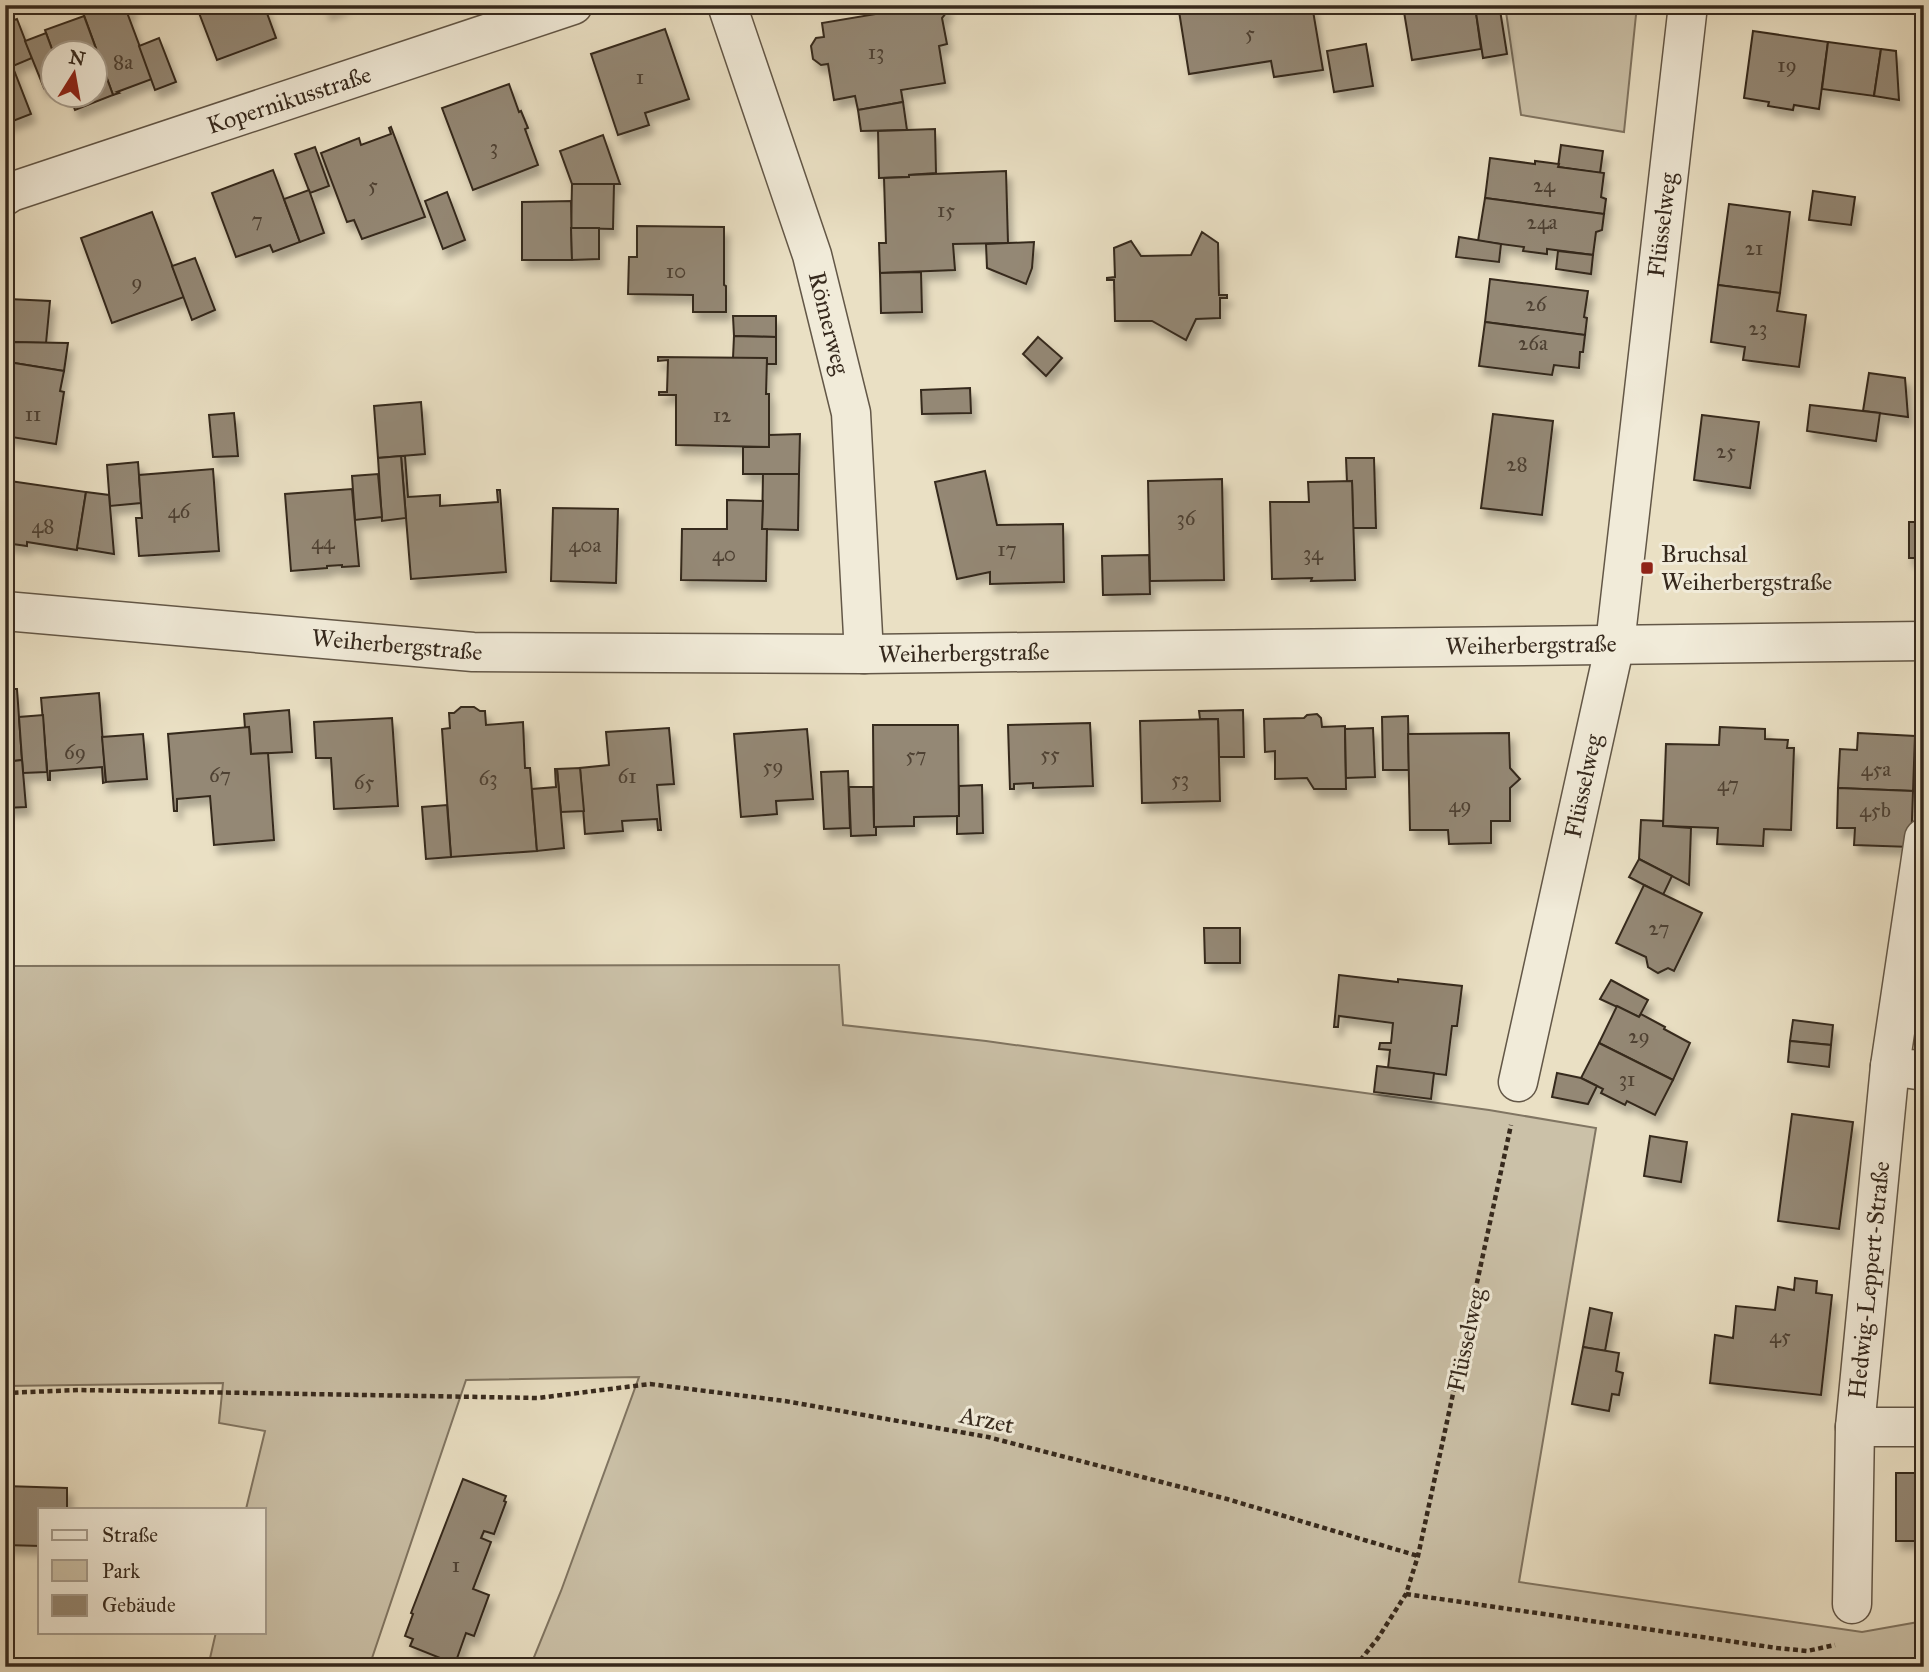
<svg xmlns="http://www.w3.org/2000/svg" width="1929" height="1672" viewBox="0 0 1929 1672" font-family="'IM FELL Great Primer',serif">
	<defs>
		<filter id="shadow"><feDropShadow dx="4.5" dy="8" stdDeviation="3.5" flood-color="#0004"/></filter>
	</defs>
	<rect width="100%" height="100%" fill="#eae0c4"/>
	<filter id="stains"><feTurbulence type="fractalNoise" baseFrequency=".00286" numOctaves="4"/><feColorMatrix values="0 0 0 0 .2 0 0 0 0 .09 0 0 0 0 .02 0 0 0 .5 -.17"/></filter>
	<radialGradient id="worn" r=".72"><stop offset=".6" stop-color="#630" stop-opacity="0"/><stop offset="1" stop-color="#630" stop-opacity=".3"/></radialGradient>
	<!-- green -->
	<g fill="#cbc1a8" stroke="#807562" stroke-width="2">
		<path d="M 1505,5 L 1637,5 L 1624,132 L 1521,115 Z"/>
		<path d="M 839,965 L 843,1025 L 986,1041 L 1489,1110 L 1596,1128 L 1519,1582 L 1862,1632 L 1924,1621 L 1924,1667 L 530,1667 L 561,1591 L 639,1377 L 466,1380 L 369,1667 L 208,1667 L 216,1632 L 264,1632 L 264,1509 L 246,1509 L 265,1431 L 219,1423 L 223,1383 L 5,1386 L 5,966 Z"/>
	</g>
	<!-- building -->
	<g fill="#948874" stroke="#36291d" stroke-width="2" filter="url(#shadow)">
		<path d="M 87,5 L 133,5 L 128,15 L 152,79 L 117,92 L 119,93 L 113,95 L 81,7 Z"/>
		<path d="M 196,5 L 264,5 L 276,38 L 217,60 Z"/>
		<path d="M 324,5 L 345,5 L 326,12 Z"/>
		<path d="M 875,5 L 946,5 L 947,12 L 942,18 L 947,44 L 939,46 L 945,83 L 901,90 L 903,102 L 858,110 L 855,96 L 834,100 L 828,64 L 821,65 L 813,59 L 811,46 L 816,38 L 824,37 L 822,23 L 876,14 Z"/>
		<path d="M 1178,5 L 1312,5 L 1323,70 L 1274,77 L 1271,61 L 1189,74 Z"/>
		<path d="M 1412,5 L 1475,5 L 1481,49 L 1412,60 L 1403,6 Z"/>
		<path d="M 1500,10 L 1507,54 L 1483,58 L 1476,13 Z"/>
		<path d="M 84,16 L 113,95 L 75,110 L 69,94 L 94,94 L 94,52 L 53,52 L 45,30 Z"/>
		<path d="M 17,19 L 32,58 L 13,66 L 5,47 L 5,23 Z"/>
		<path d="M 665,29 L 689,99 L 645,113 L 649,125 L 618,135 L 591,54 Z"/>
		<path d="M 1753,31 L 1828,42 L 1819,109 L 1794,105 L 1793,110 L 1768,106 L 1769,102 L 1744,98 Z"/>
		<path d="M 46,33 L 53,52 L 52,84 L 44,88 L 25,41 Z"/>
		<path d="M 159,38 L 176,82 L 155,90 L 139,46 Z"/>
		<path d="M 1828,42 L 1881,49 L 1874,96 L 1822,89 Z"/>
		<path d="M 1366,44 L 1373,86 L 1334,92 L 1327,51 Z"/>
		<path d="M 5,47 L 31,114 L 5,124 Z"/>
		<path d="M 1881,49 L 1896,51 L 1899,100 L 1874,96 Z"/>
		<path d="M 509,84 L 519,112 L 521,111 L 528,128 L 525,129 L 538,165 L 473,190 L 442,108 Z"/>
		<path d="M 903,102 L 907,130 L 861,131 L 858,110 Z"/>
		<path d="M 391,127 L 425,217 L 362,239 L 354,220 L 347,222 L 321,153 L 359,138 L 361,145 L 391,134 L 389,128 Z"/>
		<path d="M 935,129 L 936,173 L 909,175 L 909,177 L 879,178 L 878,131 Z"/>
		<path d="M 603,135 L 620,184 L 572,184 L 560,151 Z"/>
		<path d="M 1561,145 L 1603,151 L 1600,173 L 1558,167 Z"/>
		<path d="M 315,147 L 329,186 L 310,193 L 295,154 Z"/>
		<path d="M 1490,158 L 1535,164 L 1535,161 L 1559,164 L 1558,167 L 1604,173 L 1601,197 L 1606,199 L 1604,214 L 1485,198 Z"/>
		<path d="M 273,170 L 300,242 L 273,252 L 270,245 L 236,257 L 212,193 Z"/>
		<path d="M 1006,171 L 1008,243 L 953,244 L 955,270 L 880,273 L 879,243 L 886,243 L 884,178 L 909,177 L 909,175 Z"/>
		<path d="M 572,184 L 614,184 L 613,229 L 571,228 Z"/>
		<path d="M 309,190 L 324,233 L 300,242 L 284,199 Z"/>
		<path d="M 1813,191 L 1855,197 L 1851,225 L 1809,220 Z"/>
		<path d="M 447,192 L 465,240 L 443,249 L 425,201 Z"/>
		<path d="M 1485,198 L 1604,214 L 1602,230 L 1596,232 L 1593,255 L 1547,249 L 1547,254 L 1523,251 L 1524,247 L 1478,241 Z"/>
		<path d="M 571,201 L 572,260 L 522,260 L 522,202 Z"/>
		<path d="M 1729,204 L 1790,212 L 1780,293 L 1718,285 Z"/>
		<path d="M 152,212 L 184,297 L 112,323 L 81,238 Z"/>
		<path d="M 637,226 L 724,227 L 724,285 L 726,286 L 726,312 L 693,312 L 693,295 L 628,294 L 629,257 L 637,257 Z"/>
		<path d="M 571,228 L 599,228 L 599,259 L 572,260 Z"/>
		<path d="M 1202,232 L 1218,243 L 1219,295 L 1227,295 L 1227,298 L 1220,298 L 1220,318 L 1196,319 L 1186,340 L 1152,321 L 1115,321 L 1114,280 L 1107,280 L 1107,278 L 1115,277 L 1114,248 L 1131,241 L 1141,256 L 1191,255 Z"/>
		<path d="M 1459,237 L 1501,244 L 1499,262 L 1456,257 Z"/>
		<path d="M 1034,242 L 1032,268 L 1026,284 L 987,268 L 986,244 Z"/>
		<path d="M 1558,251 L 1593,255 L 1591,274 L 1556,269 Z"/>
		<path d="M 195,258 L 215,310 L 192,320 L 172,266 Z"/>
		<path d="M 921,272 L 922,312 L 881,313 L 880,273 Z"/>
		<path d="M 1490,279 L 1588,291 L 1584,317 L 1587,318 L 1585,335 L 1485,322 Z"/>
		<path d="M 1718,285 L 1780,293 L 1777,311 L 1806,315 L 1799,367 L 1743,360 L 1745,347 L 1711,342 Z"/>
		<path d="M 9,299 L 50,301 L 46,343 L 5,342 Z"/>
		<path d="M 733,316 L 776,316 L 776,337 L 734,336 Z"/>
		<path d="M 1485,322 L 1585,335 L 1583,352 L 1580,352 L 1579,368 L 1554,365 L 1552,375 L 1479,366 Z"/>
		<path d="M 734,336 L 776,337 L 776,364 L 767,364 L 767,358 L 733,358 Z"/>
		<path d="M 1038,337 L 1062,358 L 1046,376 L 1023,354 Z"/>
		<path d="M 12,342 L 68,343 L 64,371 L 8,362 Z"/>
		<path d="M 658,357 L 767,358 L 766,394 L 769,394 L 769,447 L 676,445 L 676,395 L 659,395 L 659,392 L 667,392 L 668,360 L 658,361 Z"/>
		<path d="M 8,362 L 64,371 L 60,391 L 64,392 L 56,444 L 5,436 L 5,381 Z"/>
		<path d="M 1869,373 L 1905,378 L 1908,417 L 1863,411 Z"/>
		<path d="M 970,388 L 971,413 L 922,414 L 921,390 Z"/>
		<path d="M 421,402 L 425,454 L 378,458 L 374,406 Z"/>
		<path d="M 1810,405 L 1880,413 L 1876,441 L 1807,431 Z"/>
		<path d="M 234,413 L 238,456 L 213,457 L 209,415 Z"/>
		<path d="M 1493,414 L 1553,421 L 1542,515 L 1481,508 Z"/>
		<path d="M 1702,415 L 1759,422 L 1750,488 L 1694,480 Z"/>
		<path d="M 800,434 L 799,474 L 743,474 L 743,447 L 769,447 L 769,435 Z"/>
		<path d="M 401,456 L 405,456 L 408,497 L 440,495 L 440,506 L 498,502 L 497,490 L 500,490 L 506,572 L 411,579 Z"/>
		<path d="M 401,456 L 406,518 L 382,521 L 378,458 Z"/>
		<path d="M 1346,458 L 1374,458 L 1376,528 L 1353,528 L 1352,481 L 1347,482 Z"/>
		<path d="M 138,462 L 141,503 L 110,506 L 107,465 Z"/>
		<path d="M 213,469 L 219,551 L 139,556 L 136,518 L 142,518 L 139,475 Z"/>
		<path d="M 985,471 L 997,525 L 1063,524 L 1064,582 L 990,584 L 990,572 L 957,579 L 935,482 Z"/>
		<path d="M 378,474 L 382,517 L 355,520 L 352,476 Z"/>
		<path d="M 763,474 L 799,474 L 798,530 L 762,529 Z"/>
		<path d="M 1222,479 L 1224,580 L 1150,581 L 1148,481 Z"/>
		<path d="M 10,481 L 86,492 L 77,550 L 27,542 L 27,546 L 5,543 L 5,509 Z"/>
		<path d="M 1352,481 L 1355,580 L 1311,581 L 1312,578 L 1272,579 L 1270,502 L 1309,502 L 1308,482 Z"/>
		<path d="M 352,489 L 359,566 L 342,567 L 342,565 L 327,566 L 327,568 L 291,571 L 285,494 Z"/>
		<path d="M 86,492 L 109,495 L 114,554 L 77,548 Z"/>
		<path d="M 727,500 L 763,501 L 762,529 L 767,529 L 766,581 L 681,580 L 682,529 L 727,529 Z"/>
		<path d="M 553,508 L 618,509 L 616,583 L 551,581 Z"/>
		<rect x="1909" y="522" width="15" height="36"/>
		<path d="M 1149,555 L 1150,594 L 1103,595 L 1102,556 Z"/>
		<path d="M 5,689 L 17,689 L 22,760 L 5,762 Z"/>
		<path d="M 99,693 L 106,782 L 103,783 L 102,767 L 50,771 L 50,780 L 48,780 L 41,698 Z"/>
		<path d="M 461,707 L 474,707 L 480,711 L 485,711 L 486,725 L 523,722 L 525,768 L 530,768 L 537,851 L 451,857 L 442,729 L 450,728 L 449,713 L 454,713 Z"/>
		<path d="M 289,710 L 292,752 L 251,754 L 249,727 L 245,728 L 244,714 Z"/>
		<path d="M 1243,710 L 1244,757 L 1219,757 L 1218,719 L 1200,719 L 1199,711 Z"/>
		<path d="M 1317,714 L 1321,718 L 1322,727 L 1345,726 L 1346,789 L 1314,789 L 1307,778 L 1275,779 L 1275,751 L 1265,752 L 1264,719 L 1304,718 L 1307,715 Z"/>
		<path d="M 43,715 L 47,772 L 23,773 L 19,717 Z"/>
		<path d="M 1408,716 L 1409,770 L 1383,770 L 1382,717 Z"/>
		<path d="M 392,718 L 398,806 L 334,809 L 331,758 L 316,758 L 314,722 Z"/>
		<path d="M 1218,719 L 1220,801 L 1142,803 L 1140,721 Z"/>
		<path d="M 1090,723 L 1093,786 L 1033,788 L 1033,783 L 1014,784 L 1014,789 L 1010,789 L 1008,725 Z"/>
		<path d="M 873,725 L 958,725 L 959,816 L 914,817 L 914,826 L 874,827 Z"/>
		<path d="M 249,727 L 251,754 L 268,753 L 274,840 L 214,845 L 210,796 L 177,799 L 177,811 L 174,811 L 168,734 Z"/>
		<path d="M 1720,727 L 1765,729 L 1765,739 L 1788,740 L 1787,748 L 1794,748 L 1791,830 L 1764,829 L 1763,846 L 1717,844 L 1718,828 L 1663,826 L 1666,744 L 1719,745 Z"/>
		<path d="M 669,728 L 674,784 L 657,785 L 661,830 L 658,830 L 657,819 L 622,821 L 623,831 L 585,834 L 580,768 L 609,765 L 606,732 Z"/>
		<path d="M 1373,728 L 1375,777 L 1346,778 L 1345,729 Z"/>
		<path d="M 807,729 L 813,799 L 776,801 L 777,814 L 741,817 L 734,734 Z"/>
		<path d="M 1509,733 L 1510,768 L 1520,779 L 1510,788 L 1510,821 L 1491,821 L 1491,843 L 1449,844 L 1448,830 L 1410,830 L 1408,734 Z"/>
		<path d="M 1858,733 L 1915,736 L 1913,791 L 1838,788 L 1840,749 L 1857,750 Z"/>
		<path d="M 143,734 L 147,779 L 106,782 L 102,737 Z"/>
		<path d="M 22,760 L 26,807 L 5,808 L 5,762 Z"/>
		<path d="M 580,768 L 584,811 L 561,812 L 557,769 Z"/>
		<path d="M 555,769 L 557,769 L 564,848 L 537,851 L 532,789 L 556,787 Z"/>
		<path d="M 848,771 L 850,828 L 824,829 L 821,772 Z"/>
		<path d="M 982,785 L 983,833 L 957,834 L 957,816 L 959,816 L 959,786 Z"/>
		<path d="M 849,787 L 873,787 L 874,827 L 876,827 L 876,835 L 851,836 Z"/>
		<path d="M 1838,788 L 1913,791 L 1911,847 L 1854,845 L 1855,828 L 1837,828 Z"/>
		<path d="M 447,805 L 451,857 L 426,859 L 422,807 Z"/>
		<path d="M 1641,820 L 1663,821 L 1663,826 L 1691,828 L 1689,885 L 1639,859 Z"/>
		<path d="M 1639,859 L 1672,876 L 1663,895 L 1629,877 Z"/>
		<path d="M 1644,885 L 1702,913 L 1674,971 L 1668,968 L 1658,973 L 1648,967 L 1646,957 L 1616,943 Z"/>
		<path d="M 1204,928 L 1240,928 L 1240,963 L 1205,963 Z"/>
		<path d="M 1339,975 L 1398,982 L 1398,979 L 1462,986 L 1457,1026 L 1452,1026 L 1446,1075 L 1388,1068 L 1390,1050 L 1379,1049 L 1380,1043 L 1391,1043 L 1393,1023 L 1339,1016 L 1338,1027 L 1334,1027 Z"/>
		<path d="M 1611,980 L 1648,1000 L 1639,1017 L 1600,999 Z"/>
		<path d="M 1617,1006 L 1639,1017 L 1641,1014 L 1665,1027 L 1664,1029 L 1690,1043 L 1673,1080 L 1599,1043 Z"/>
		<path d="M 1793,1020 L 1833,1025 L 1831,1045 L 1790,1041 Z"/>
		<path d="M 1790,1041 L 1831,1045 L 1829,1067 L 1788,1062 Z"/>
		<path d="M 1599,1043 L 1673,1080 L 1655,1115 L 1627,1101 L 1625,1105 L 1601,1093 L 1603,1089 L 1581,1078 Z"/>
		<path d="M 1377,1066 L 1434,1073 L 1431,1099 L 1374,1092 Z"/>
		<path d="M 1557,1073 L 1581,1078 L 1597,1086 L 1588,1104 L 1552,1097 Z"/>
		<path d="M 1792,1114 L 1853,1122 L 1839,1229 L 1778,1221 Z"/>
		<path d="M 1650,1136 L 1687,1142 L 1681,1182 L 1644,1176 Z"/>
		<path d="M 1795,1278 L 1817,1281 L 1816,1293 L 1832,1295 L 1821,1395 L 1710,1383 L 1715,1335 L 1733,1338 L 1736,1306 L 1775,1310 L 1778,1287 L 1794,1290 Z"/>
		<path d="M 1590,1308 L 1612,1313 L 1605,1351 L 1583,1347 Z"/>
		<path d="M 1583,1347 L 1619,1353 L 1616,1371 L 1623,1373 L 1619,1395 L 1612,1394 L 1609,1411 L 1572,1404 Z"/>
		<rect x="1896" y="1473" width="28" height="68"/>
		<path d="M 463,1479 L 506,1496 L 504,1501 L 506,1502 L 494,1534 L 484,1531 L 481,1538 L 491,1542 L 473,1589 L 489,1595 L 474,1636 L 466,1633 L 455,1664 L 410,1646 L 413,1639 L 405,1636 L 413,1614 L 411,1613 Z"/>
		<path d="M 5,1486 L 67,1488 L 67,1509 L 40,1509 L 40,1546 L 5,1545 Z"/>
	</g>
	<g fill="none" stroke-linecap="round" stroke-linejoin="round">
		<defs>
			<g id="minor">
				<path d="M 727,5 L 812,255 L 851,413 L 864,654"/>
				<path d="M 5,196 L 11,192 L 573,5"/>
				<path d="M 5,611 L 473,652 L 864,654 L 1924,641"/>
				<path d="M 1924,838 L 1890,1066 L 1924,1071"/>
				<path d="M 1890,1066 L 1855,1427 L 1924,1427"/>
				<path d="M 1518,1082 L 1615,644 L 1688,5"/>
				<path d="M 1852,1604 L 1855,1427"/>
			</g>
		</defs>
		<!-- minor casing -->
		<use href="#minor" stroke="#635747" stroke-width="41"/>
		<!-- path -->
		<g stroke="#36291d" stroke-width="4.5" stroke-dasharray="5 3.5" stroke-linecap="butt">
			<path d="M 5,1393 L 78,1390 L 538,1398 L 650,1384 L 785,1401 L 988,1437 L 1227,1499 L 1418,1556"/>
			<path d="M 1406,1594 L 1777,1648 L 1807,1651 L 1835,1645"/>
			<path d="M 329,1667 L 330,1666"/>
			<path d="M 1355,1667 L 1378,1638 L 1406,1594 L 1418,1556 L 1511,1125"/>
		</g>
		<!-- minor -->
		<use href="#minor" stroke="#f1ebd9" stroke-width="38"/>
	</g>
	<!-- markers -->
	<rect fill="#8f2418" stroke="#f1ebd9" stroke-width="2.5" x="1640" y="561" width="14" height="14" rx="3.5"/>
	<g text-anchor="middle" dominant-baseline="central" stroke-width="6" stroke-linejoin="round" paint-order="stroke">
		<!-- number labels -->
		<g font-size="21" fill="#4e4133">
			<text x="1250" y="33">5</text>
			<text x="876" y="52">13</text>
			<text x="123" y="62">8a</text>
			<text x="1787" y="65">19</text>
			<text x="640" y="77">1</text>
			<text x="494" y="147">3</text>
			<text x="373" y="185">5</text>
			<text x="1544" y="185">24</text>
			<text x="946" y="210">15</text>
			<text x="257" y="220">7</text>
			<text x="1542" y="222">24a</text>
			<text x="1754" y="248">21</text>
			<text x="676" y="271">10</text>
			<text x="137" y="282">9</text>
			<text x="1536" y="304">26</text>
			<text x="1758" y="328">23</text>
			<text x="1533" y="343">26a</text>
			<text x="33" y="414">11</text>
			<text x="722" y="415">12</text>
			<text x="1726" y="451">25</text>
			<text x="1517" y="464">28</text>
			<text x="179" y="511">46</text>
			<text x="1186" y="518">36</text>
			<text x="43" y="526">48</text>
			<text x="323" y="542">44</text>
			<text x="585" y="545">40a</text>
			<text x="1007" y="549">17</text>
			<text x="1313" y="553">34</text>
			<text x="724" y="554">40</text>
			<text x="75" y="752">69</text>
			<text x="1050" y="754">55</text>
			<text x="916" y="755">57</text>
			<text x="773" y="766">59</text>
			<text x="1876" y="769">45a</text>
			<text x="220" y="775">67</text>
			<text x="627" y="776">61</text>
			<text x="488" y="778">63</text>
			<text x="1180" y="779">53</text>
			<text x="364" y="782">65</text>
			<text x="1728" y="784">47</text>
			<text x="1460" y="805">49</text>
			<text x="1875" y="810">45b</text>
			<text x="1659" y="928">27</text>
			<text x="1639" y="1036">29</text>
			<text x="1627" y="1079">31</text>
			<text x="1780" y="1336">45</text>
			<text x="456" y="1565">1</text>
		</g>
		<!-- street labels -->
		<g font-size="24" fill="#36291d" stroke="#f1ebd9">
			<text transform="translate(289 100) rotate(-18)">Kopernikusstraße</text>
			<text transform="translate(1662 225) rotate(-83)">Flüsselweg</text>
			<text transform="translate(829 323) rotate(76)">Römerweg</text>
			<text transform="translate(397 645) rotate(5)">Weiherbergstraße</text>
			<text transform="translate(1531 645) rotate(-1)">Weiherbergstraße</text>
			<text transform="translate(964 653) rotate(-1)">Weiherbergstraße</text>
			<text transform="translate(1583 786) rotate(-78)">Flüsselweg</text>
			<text transform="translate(1869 1280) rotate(-84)">Hedwig-Leppert-Straße</text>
			<text transform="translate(1466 1340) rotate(-78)">Flüsselweg</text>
			<text transform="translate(987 1420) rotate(12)">Arzet</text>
		</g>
		<!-- poi labels -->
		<g font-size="24" fill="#36291d" stroke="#f1ebd9" text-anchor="start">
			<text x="1661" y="554">Bruchsal<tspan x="1661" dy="28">Weiherbergstraße</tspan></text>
		</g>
	</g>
	<!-- margin -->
	<rect width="1929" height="1672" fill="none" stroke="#eae0c4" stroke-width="28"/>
	<rect x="7" y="7" width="1915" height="1658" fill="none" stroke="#36291d" stroke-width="3.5"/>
	<rect x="14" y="14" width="1901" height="1644" fill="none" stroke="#36291d" stroke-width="2"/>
	<!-- legend -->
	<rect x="38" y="1508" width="228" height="126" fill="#f1ebd9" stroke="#a69d8e" stroke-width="2"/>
	<rect x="52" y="1530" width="35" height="10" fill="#f1ebd9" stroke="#a69d8e" stroke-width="2"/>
	<text x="102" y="1542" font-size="21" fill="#36291d">Straße</text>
	<rect x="52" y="1560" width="35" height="21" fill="#cbc1a8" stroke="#a69d8e" stroke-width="2"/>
	<text x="102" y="1578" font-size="21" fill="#36291d">Park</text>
	<rect x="52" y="1595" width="35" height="21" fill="#948874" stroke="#a69d8e" stroke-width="2"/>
	<text x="102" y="1612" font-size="21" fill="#36291d">Gebäude</text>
	<!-- north arrow -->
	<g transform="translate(74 74) rotate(11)"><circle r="33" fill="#f1ebd9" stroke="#a69d8e" stroke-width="2"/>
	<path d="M0-5L12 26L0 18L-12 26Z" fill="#8f2418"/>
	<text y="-10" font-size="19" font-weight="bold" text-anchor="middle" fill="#36291d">N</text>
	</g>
	<rect width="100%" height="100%" filter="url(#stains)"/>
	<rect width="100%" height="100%" fill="url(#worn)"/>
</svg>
